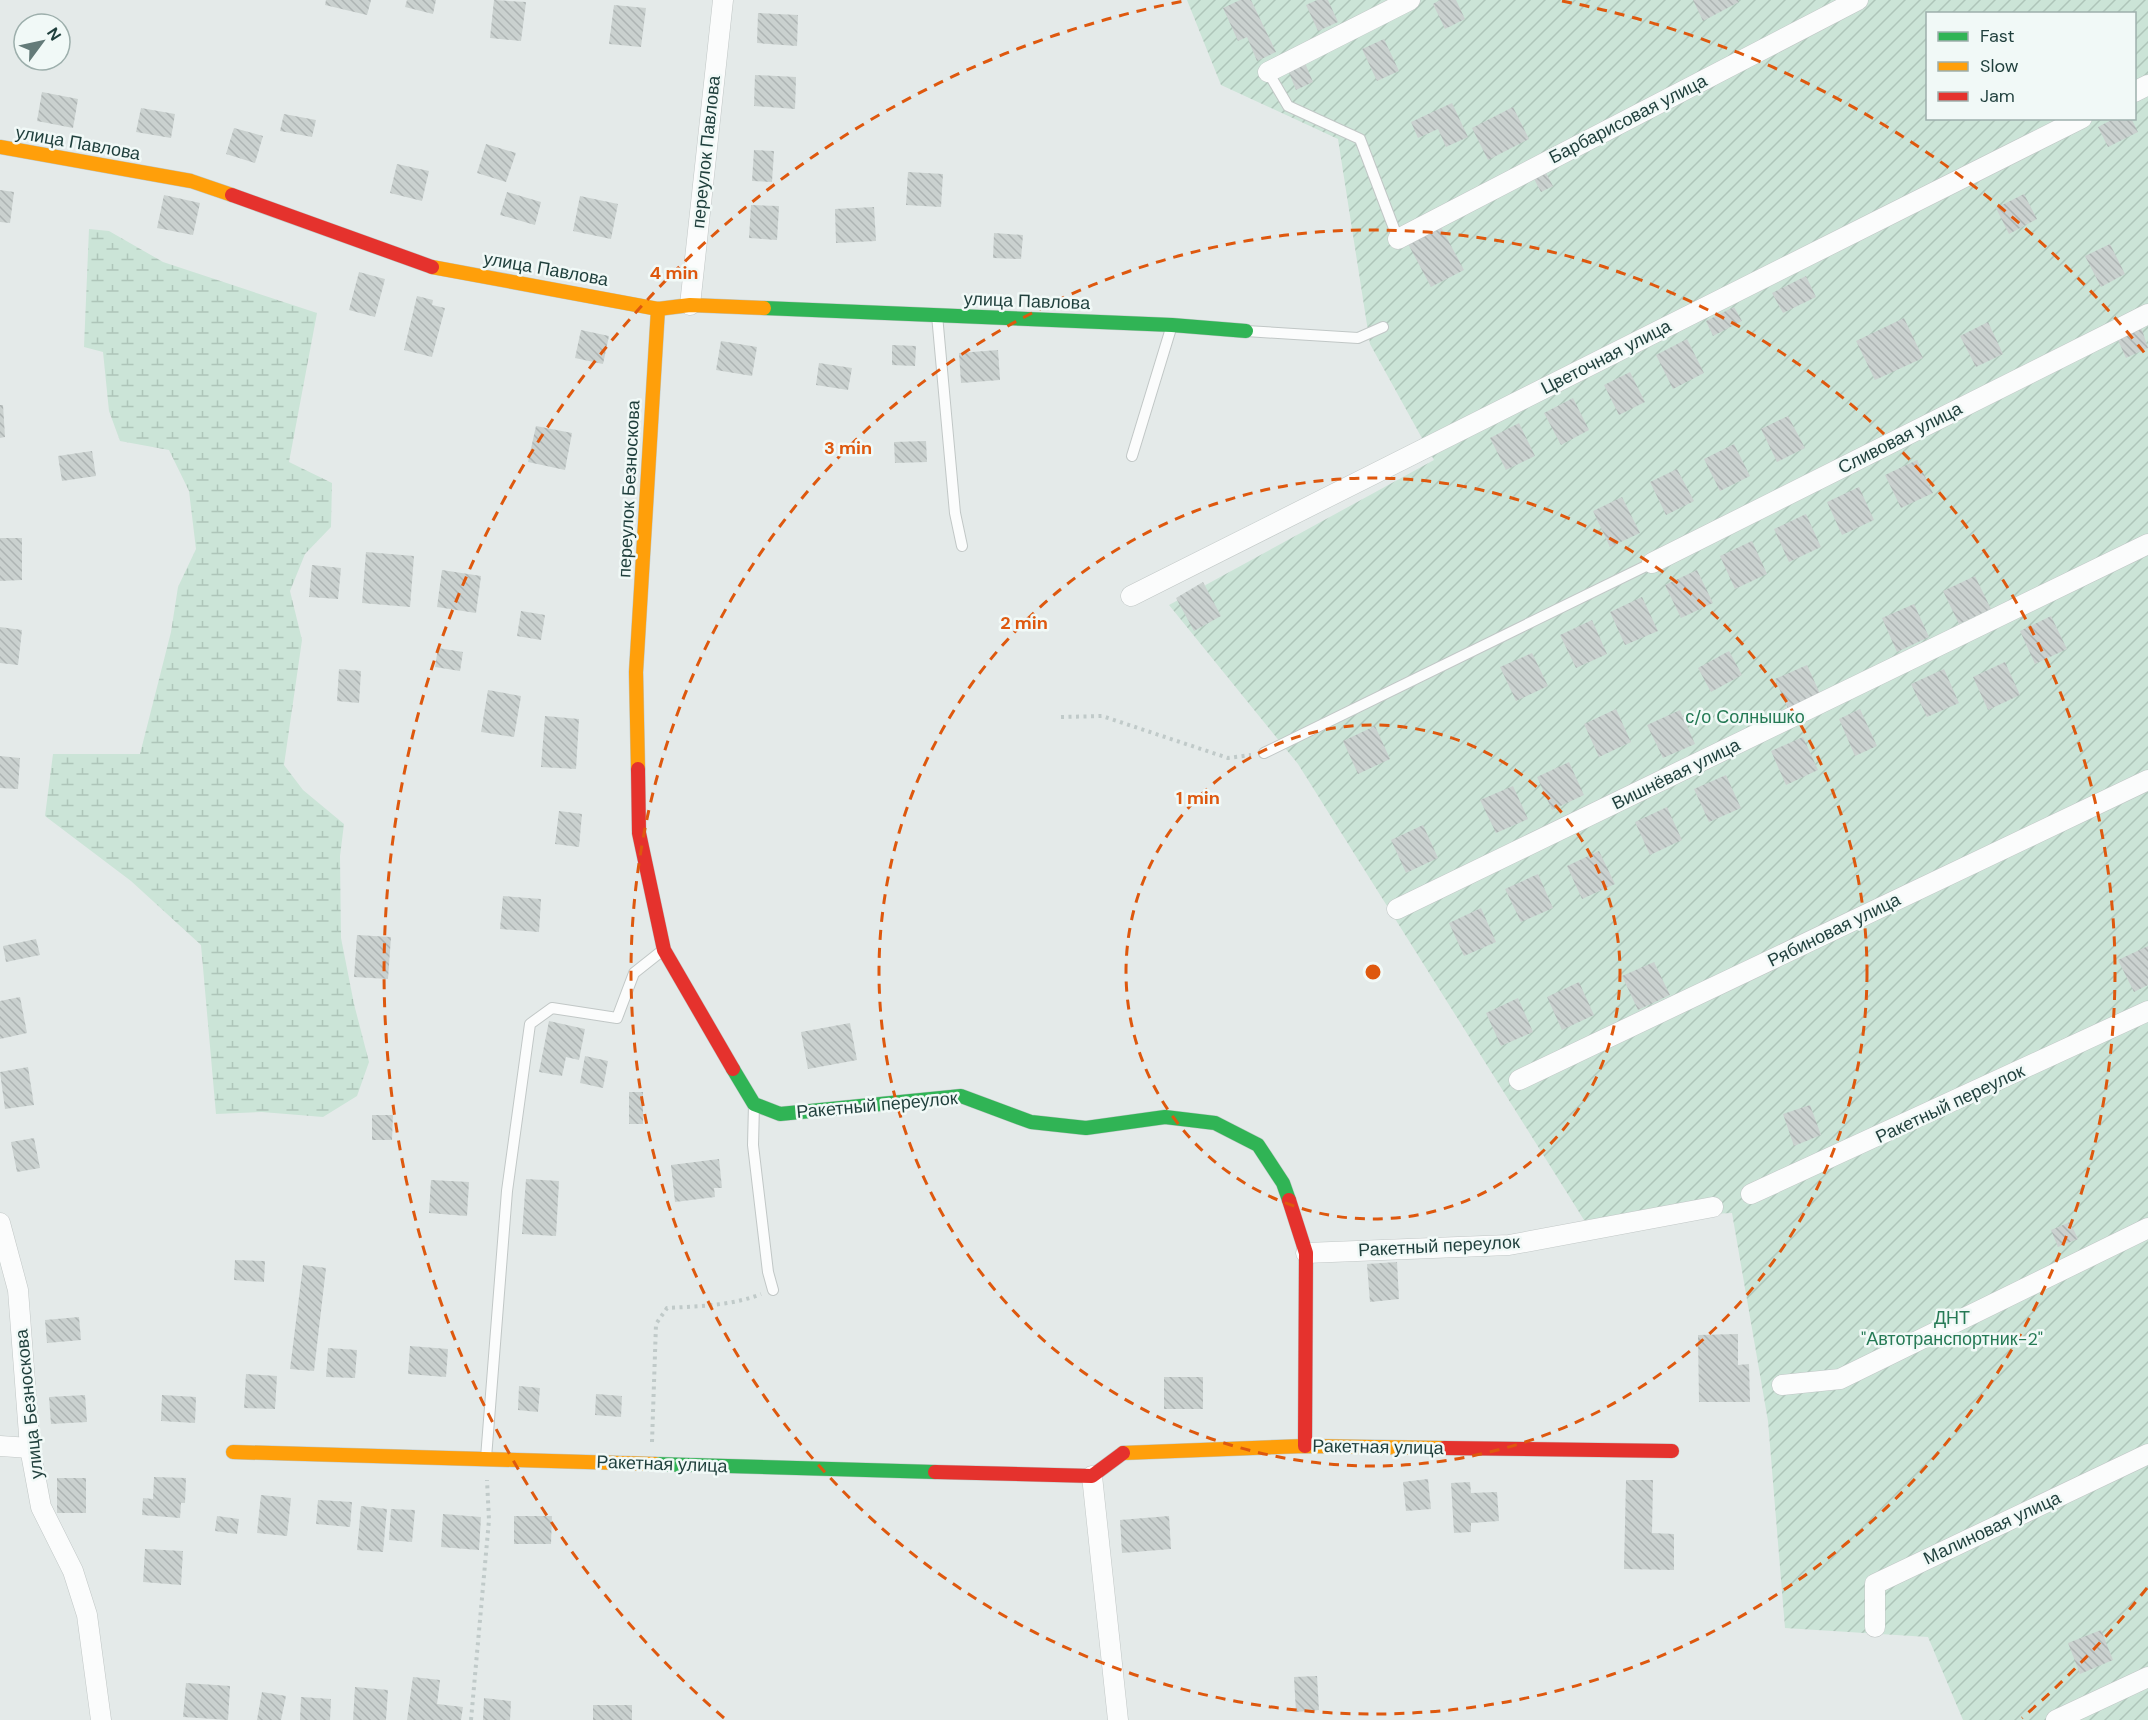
<svg xmlns="http://www.w3.org/2000/svg" width="2148" height="1720" viewBox="0 0 2148 1720" font-family="'DM Sans',sans-serif">
	<defs>
		<pattern id="wetland-marsh" width="20" height="14" patternUnits="userSpaceOnUse" patternTransform="scale(1.5)"><rect width="20" height="14" fill="#cbe4d7"/><path d="M1 5h8M5 5V1M11 12h8M15 12V8" fill="none" stroke="#aec5b9"/></pattern>
		<pattern id="garden-furrows" width="10" height="10" patternUnits="userSpaceOnUse" patternTransform="scale(1.5)"><rect width="10" height="10" fill="#cbe4d7"/><path d="M-1 1l2-2M0 10L10 0M9 11l2-2" fill="none" stroke="#aec5b9"/></pattern>
		<pattern id="building-back-hatch" width="6" height="6" patternUnits="userSpaceOnUse" patternTransform="scale(1.5)"><rect width="6" height="6" fill="#cad1cf"/><path d="M-1 5l2 2M0 0l6 6M5-1l2 2" fill="none" stroke="#adb4b3"/></pattern>
	</defs>
	<rect width="100%" height="100%" fill="#e4eae9"/>
	<!-- wetland -->
	<path fill="url(#wetland-marsh)" d="M 89,229 L 109,231 L 163,262 L 317,313 L 289,462 L 332,483 L 331,527 L 305,554 L 290,591 L 302,640 L 284,765 L 303,790 L 344,824 L 340,856 L 341,938 L 354,1004 L 369,1062 L 357,1096 L 323,1117 L 262,1112 L 216,1114 L 201,945 L 131,881 L 45,816 L 53,754 L 140,754 L 171,632 L 178,587 L 196,549 L 189,491 L 169,450 L 120,441 L 109,411 L 103,352 L 84,347 Z"/>
	<!-- garden -->
	<path fill="url(#garden-furrows)" fill-rule="evenodd" d="M 1187,0 L 2148,0 L 2148,1720 L 1963,1720 L 1928,1637 L 1785,1628 L 1768,1421 L 1732,1213 L 1584,1220 L 1298,764 L 1169,605 L 1434,460 L 1370,344 L 1338,139 L 1221,85 ZM 1928,14 L 2134,14 L 2134,118 L 1928,118 Z"/>
	<!-- building -->
	<g fill="url(#building-back-hatch)">
		<path d="M 326,0 L 371,0 L 367,15 L 325,5 Z"/>
		<path d="M 407,0 L 436,0 L 433,14 L 405,7 Z"/>
		<path d="M 494,0 L 526,2 L 521,41 L 490,38 Z"/>
		<path d="M 1240,0 L 1251,0 L 1276,52 L 1257,61 L 1247,37 L 1238,41 L 1223,8 Z"/>
		<path d="M 1317,0 L 1328,0 L 1338,22 L 1318,31 L 1306,5 Z"/>
		<path d="M 1440,0 L 1456,0 L 1465,19 L 1445,29 L 1433,4 Z"/>
		<path d="M 1693,0 L 1738,0 L 1739,2 L 1703,21 Z"/>
		<path d="M 614,5 L 646,8 L 641,47 L 609,44 Z"/>
		<path d="M 758,13 L 798,15 L 797,46 L 757,43 Z"/>
		<path d="M 1384,39 L 1399,71 L 1377,81 L 1362,49 Z"/>
		<path d="M 1305,63 L 1313,82 L 1296,90 L 1288,70 Z"/>
		<path d="M 755,75 L 796,77 L 795,109 L 754,106 Z"/>
		<path d="M 42,92 L 78,99 L 73,128 L 37,121 Z"/>
		<path d="M 1452,103 L 1468,137 L 1446,147 L 1438,129 L 1418,138 L 1411,122 Z"/>
		<path d="M 1513,107 L 1529,139 L 1488,160 L 1472,128 Z"/>
		<path d="M 141,108 L 175,114 L 171,138 L 136,132 Z"/>
		<path d="M 284,114 L 316,120 L 312,137 L 280,131 Z"/>
		<path d="M 2115,118 L 2131,118 L 2138,132 L 2108,147 L 2098,127 Z"/>
		<path d="M 234,128 L 263,136 L 255,163 L 226,154 Z"/>
		<path d="M 486,144 L 516,153 L 506,182 L 477,173 Z"/>
		<path d="M 754,150 L 774,151 L 772,182 L 752,181 Z"/>
		<path d="M 397,164 L 429,171 L 422,201 L 390,193 Z"/>
		<path d="M 1545,171 L 1553,186 L 1541,192 L 1533,177 Z"/>
		<path d="M 908,172 L 943,174 L 941,207 L 906,205 Z"/>
		<path d="M 0,190 L 14,192 L 10,223 L 0,222 Z"/>
		<path d="M 507,192 L 541,202 L 535,225 L 500,215 Z"/>
		<path d="M 2024,194 L 2037,219 L 2009,234 L 1996,208 Z"/>
		<path d="M 164,195 L 200,203 L 193,235 L 157,228 Z"/>
		<path d="M 580,196 L 618,204 L 611,239 L 573,231 Z"/>
		<path d="M 751,205 L 779,206 L 777,240 L 749,238 Z"/>
		<path d="M 874,207 L 876,241 L 836,243 L 835,209 Z"/>
		<path d="M 1440,225 L 1464,270 L 1431,287 L 1407,242 Z"/>
		<path d="M 994,233 L 1023,235 L 1021,259 L 993,258 Z"/>
		<path d="M 2110,244 L 2125,274 L 2101,287 L 2085,256 Z"/>
		<path d="M 359,272 L 385,279 L 375,317 L 349,310 Z"/>
		<path d="M 1806,276 L 1816,297 L 1783,313 L 1772,293 Z"/>
		<path d="M 417,296 L 433,300 L 432,305 L 445,308 L 432,357 L 404,350 Z"/>
		<path d="M 1734,307 L 1742,321 L 1713,336 L 1706,321 Z"/>
		<path d="M 1904,318 L 1923,358 L 1875,380 L 1856,341 Z"/>
		<path d="M 1988,322 L 2003,354 L 1976,367 L 1960,336 Z"/>
		<path d="M 2141,327 L 2148,348 L 2126,358 L 2117,338 Z"/>
		<path d="M 581,330 L 609,336 L 603,364 L 575,358 Z"/>
		<path d="M 1687,339 L 1704,373 L 1673,389 L 1656,355 Z"/>
		<path d="M 721,341 L 757,347 L 752,376 L 716,370 Z"/>
		<path d="M 892,345 L 916,346 L 915,366 L 892,365 Z"/>
		<path d="M 998,350 L 1000,380 L 961,383 L 959,353 Z"/>
		<path d="M 819,363 L 852,368 L 848,390 L 816,385 Z"/>
		<path d="M 1630,372 L 1645,402 L 1619,415 L 1604,385 Z"/>
		<path d="M 1573,398 L 1589,430 L 1561,445 L 1544,413 Z"/>
		<path d="M 0,405 L 3,405 L 5,437 L 0,438 Z"/>
		<path d="M 1788,416 L 1805,448 L 1777,462 L 1761,429 Z"/>
		<path d="M 1519,423 L 1535,456 L 1506,470 L 1490,438 Z"/>
		<path d="M 536,426 L 572,433 L 565,470 L 528,462 Z"/>
		<path d="M 926,441 L 927,462 L 895,463 L 894,442 Z"/>
		<path d="M 1734,444 L 1750,476 L 1720,491 L 1704,459 Z"/>
		<path d="M 92,451 L 96,476 L 62,481 L 58,456 Z"/>
		<path d="M 1917,460 L 1933,493 L 1901,508 L 1885,475 Z"/>
		<path d="M 1677,469 L 1694,501 L 1666,515 L 1650,482 Z"/>
		<path d="M 1859,487 L 1874,520 L 1842,535 L 1827,502 Z"/>
		<path d="M 1622,497 L 1640,533 L 1610,547 L 1593,511 Z"/>
		<path d="M 1806,514 L 1821,547 L 1789,562 L 1774,529 Z"/>
		<path d="M 0,538 L 22,538 L 22,580 L 0,581 Z"/>
		<path d="M 1752,541 L 1767,574 L 1735,589 L 1720,556 Z"/>
		<path d="M 366,552 L 414,556 L 410,607 L 362,603 Z"/>
		<path d="M 312,565 L 341,568 L 338,599 L 309,597 Z"/>
		<path d="M 442,570 L 481,576 L 476,613 L 437,607 Z"/>
		<path d="M 1697,570 L 1713,603 L 1681,618 L 1665,585 Z"/>
		<path d="M 1975,576 L 1991,609 L 1959,624 L 1943,591 Z"/>
		<path d="M 1203,582 L 1221,616 L 1194,631 L 1176,598 Z"/>
		<path d="M 1642,597 L 1658,631 L 1625,645 L 1610,612 Z"/>
		<path d="M 1914,604 L 1929,637 L 1897,652 L 1882,618 Z"/>
		<path d="M 521,611 L 545,615 L 541,640 L 517,636 Z"/>
		<path d="M 2051,616 L 2067,649 L 2035,664 L 2020,631 Z"/>
		<path d="M 1592,620 L 1607,654 L 1576,668 L 1560,635 Z"/>
		<path d="M 0,627 L 22,630 L 18,665 L 0,663 Z"/>
		<path d="M 438,648 L 463,652 L 460,671 L 435,667 Z"/>
		<path d="M 1729,651 L 1742,675 L 1711,692 L 1698,668 Z"/>
		<path d="M 1532,653 L 1548,686 L 1516,701 L 1500,667 Z"/>
		<path d="M 2005,662 L 2020,695 L 1988,710 L 1973,677 Z"/>
		<path d="M 1807,665 L 1822,698 L 1790,713 L 1775,679 Z"/>
		<path d="M 339,669 L 361,671 L 359,703 L 337,701 Z"/>
		<path d="M 1944,669 L 1959,703 L 1927,717 L 1911,684 Z"/>
		<path d="M 488,690 L 521,696 L 514,737 L 481,732 Z"/>
		<path d="M 1616,709 L 1631,742 L 1599,757 L 1584,724 Z"/>
		<path d="M 1860,709 L 1877,746 L 1855,756 L 1839,719 Z"/>
		<path d="M 1680,710 L 1695,744 L 1663,758 L 1647,725 Z"/>
		<path d="M 545,716 L 579,719 L 576,769 L 541,767 Z"/>
		<path d="M 1375,726 L 1390,759 L 1358,774 L 1343,741 Z"/>
		<path d="M 1803,737 L 1818,770 L 1786,785 L 1771,751 Z"/>
		<path d="M 0,756 L 20,758 L 18,789 L 0,788 Z"/>
		<path d="M 1569,762 L 1584,795 L 1552,810 L 1537,777 Z"/>
		<path d="M 1726,775 L 1741,808 L 1709,822 L 1694,789 Z"/>
		<path d="M 1513,786 L 1528,819 L 1496,833 L 1480,800 Z"/>
		<path d="M 1667,807 L 1682,840 L 1650,855 L 1635,822 Z"/>
		<path d="M 559,811 L 582,814 L 579,847 L 555,844 Z"/>
		<path d="M 1423,825 L 1438,858 L 1406,873 L 1391,840 Z"/>
		<path d="M 1599,851 L 1615,884 L 1582,899 L 1567,866 Z"/>
		<path d="M 1538,874 L 1553,908 L 1521,922 L 1505,889 Z"/>
		<path d="M 503,896 L 541,899 L 539,932 L 500,929 Z"/>
		<path d="M 1481,908 L 1496,942 L 1464,956 L 1449,923 Z"/>
		<path d="M 357,935 L 391,937 L 388,979 L 354,977 Z"/>
		<path d="M 36,939 L 40,955 L 6,962 L 3,946 Z"/>
		<path d="M 2148,946 L 2148,985 L 2134,992 L 2118,960 Z"/>
		<path d="M 1654,962 L 1670,995 L 1638,1010 L 1622,976 Z"/>
		<path d="M 1579,982 L 1594,1015 L 1562,1030 L 1547,997 Z"/>
		<path d="M 20,997 L 27,1033 L 0,1039 L 0,1001 Z"/>
		<path d="M 1518,998 L 1533,1032 L 1501,1046 L 1486,1013 Z"/>
		<path d="M 549,1021 L 585,1029 L 579,1060 L 566,1057 L 562,1076 L 539,1072 Z"/>
		<path d="M 850,1023 L 857,1060 L 808,1069 L 801,1032 Z"/>
		<path d="M 585,1056 L 608,1061 L 603,1088 L 580,1083 Z"/>
		<path d="M 28,1067 L 34,1105 L 5,1109 L 0,1072 Z"/>
		<rect x="629" y="1092" width="14" height="32"/>
		<path d="M 1810,1105 L 1821,1135 L 1794,1146 L 1783,1114 Z"/>
		<path d="M 372,1115 L 393,1115 L 392,1140 L 372,1140 Z"/>
		<path d="M 34,1138 L 40,1168 L 17,1172 L 11,1142 Z"/>
		<path d="M 719,1159 L 722,1188 L 714,1188 L 715,1197 L 675,1202 L 671,1165 Z"/>
		<path d="M 526,1179 L 559,1181 L 556,1236 L 522,1234 Z"/>
		<path d="M 431,1180 L 469,1182 L 467,1216 L 429,1213 Z"/>
		<path d="M 2070,1222 L 2078,1239 L 2058,1247 L 2051,1230 Z"/>
		<path d="M 235,1260 L 265,1261 L 264,1282 L 234,1280 Z"/>
		<path d="M 1397,1262 L 1399,1299 L 1370,1302 L 1367,1264 Z"/>
		<path d="M 303,1265 L 326,1268 L 314,1371 L 290,1369 Z"/>
		<path d="M 79,1317 L 81,1340 L 47,1343 L 45,1320 Z"/>
		<path d="M 1738,1334 L 1738,1365 L 1749,1364 L 1750,1402 L 1699,1402 L 1698,1335 Z"/>
		<path d="M 410,1346 L 448,1349 L 446,1377 L 408,1374 Z"/>
		<path d="M 328,1348 L 357,1350 L 355,1378 L 326,1377 Z"/>
		<path d="M 246,1374 L 277,1376 L 275,1409 L 244,1408 Z"/>
		<rect x="1164" y="1377" width="39" height="32"/>
		<path d="M 519,1386 L 540,1388 L 538,1412 L 518,1410 Z"/>
		<path d="M 596,1394 L 622,1396 L 621,1417 L 595,1415 Z"/>
		<path d="M 85,1395 L 87,1422 L 51,1424 L 49,1397 Z"/>
		<path d="M 162,1395 L 196,1397 L 195,1423 L 161,1421 Z"/>
		<path d="M 154,1477 L 186,1478 L 185,1503 L 181,1503 L 180,1518 L 142,1515 L 143,1498 L 153,1499 Z"/>
		<rect x="57" y="1478" width="29" height="35"/>
		<path d="M 1428,1479 L 1431,1509 L 1406,1511 L 1403,1482 Z"/>
		<path d="M 1626,1480 L 1653,1480 L 1652,1533 L 1674,1534 L 1674,1570 L 1624,1569 Z"/>
		<path d="M 1470,1482 L 1471,1493 L 1497,1492 L 1499,1521 L 1471,1523 L 1471,1532 L 1454,1533 L 1451,1483 Z"/>
		<path d="M 261,1495 L 291,1498 L 287,1536 L 257,1533 Z"/>
		<path d="M 318,1500 L 352,1502 L 350,1527 L 316,1524 Z"/>
		<path d="M 361,1506 L 387,1509 L 383,1552 L 357,1550 Z"/>
		<path d="M 391,1509 L 415,1510 L 412,1542 L 389,1540 Z"/>
		<path d="M 443,1514 L 481,1517 L 479,1550 L 441,1547 Z"/>
		<path d="M 217,1516 L 239,1519 L 237,1534 L 215,1531 Z"/>
		<path d="M 514,1516 L 552,1516 L 551,1544 L 514,1544 Z"/>
		<path d="M 1169,1516 L 1171,1549 L 1122,1553 L 1120,1520 Z"/>
		<path d="M 145,1549 L 183,1551 L 181,1585 L 143,1582 Z"/>
		<path d="M 2101,1630 L 2113,1660 L 2080,1674 L 2068,1643 Z"/>
		<path d="M 1317,1676 L 1319,1710 L 1296,1712 L 1294,1677 Z"/>
		<path d="M 413,1677 L 440,1680 L 437,1704 L 463,1707 L 461,1720 L 407,1720 Z"/>
		<path d="M 186,1683 L 230,1686 L 228,1720 L 183,1717 Z"/>
		<path d="M 355,1687 L 388,1690 L 386,1720 L 353,1720 Z"/>
		<path d="M 262,1692 L 286,1696 L 281,1720 L 257,1720 Z"/>
		<path d="M 301,1697 L 331,1699 L 330,1720 L 300,1720 Z"/>
		<path d="M 484,1698 L 511,1701 L 510,1720 L 483,1720 Z"/>
		<rect x="593" y="1705" width="39" height="15"/>
	</g>
	<g fill="none" stroke-linecap="round" stroke-linejoin="round">
		<defs>
			<g id="lane">
				<path d="M 1268,72 L 1288,106 L 1360,139 L 1398,239"/>
				<path d="M 937,315 L 955,513 L 962,546"/>
				<path d="M 1246,331 L 1358,338 L 1383,327"/>
				<path d="M 1132,456 L 1172,325"/>
				<path d="M 1264,753 L 1652,563"/>
				<path d="M 754,1104 L 753,1145 L 768,1272 L 773,1290"/>
				<path d="M 486,1458 L 507,1191 L 530,1024 L 552,1008 L 617,1018 L 634,973 L 663,950"/>
			</g>
			<g id="street">
				<path d="M 1268,72 L 1410,0"/>
				<path d="M 2134,92 L 2148,85"/>
				<path d="M 1398,239 L 1858,0"/>
				<path d="M 690,305 L 723,0"/>
				<path d="M 1652,563 L 2148,314"/>
				<path d="M 1131,596 L 2082,118"/>
				<path d="M 1397,909 L 2148,544"/>
				<path d="M 1519,1080 L 2148,780"/>
				<path d="M 1751,1194 L 2148,1011"/>
				<path d="M 0,1223 L 18,1290 L 30,1448 L 41,1507 L 73,1571 L 87,1615 L 101,1720"/>
				<path d="M 1306,1253 L 1509,1245 L 1713,1207"/>
				<path d="M 1782,1385 L 1840,1379 L 2148,1228"/>
				<path d="M 0,1446 L 30,1448"/>
				<path d="M 1092,1476 L 1118,1720"/>
				<path d="M 1875,1627 L 1875,1584 L 2148,1454"/>
				<path d="M 2056,1720 L 2148,1677"/>
			</g>
			<g id="fast">
				<path d="M 764,308 L 1172,325 L 1246,331"/>
				<path d="M 733,1069 L 754,1104 L 780,1114 L 961,1096 L 1031,1122 L 1086,1128 L 1165,1117 L 1215,1123 L 1258,1145 L 1283,1183 L 1289,1200"/>
				<path d="M 655,1464 L 935,1472"/>
			</g>
			<g id="slow">
				<path d="M 0,147 L 191,181 L 232,195"/>
				<path d="M 432,267 L 658,309 L 690,305 L 764,308"/>
				<path d="M 638,769 L 636,672 L 658,309"/>
				<path d="M 233,1452 L 655,1464"/>
				<path d="M 1123,1453 L 1305,1446 L 1444,1448"/>
			</g>
			<g id="jam">
				<path d="M 232,195 L 432,267"/>
				<path d="M 638,769 L 639,833 L 664,950 L 733,1069"/>
				<path d="M 1289,1200 L 1306,1253 L 1305,1446"/>
				<path d="M 1444,1448 L 1672,1451"/>
				<path d="M 935,1472 L 1092,1476 L 1123,1453"/>
			</g>
		</defs>
		<!-- lane casing -->
		<use href="#lane" stroke="#c1c7c6" stroke-width="12"/>
		<!-- street casing -->
		<use href="#street" stroke="#c1c7c6" stroke-width="21"/>
		<!-- fast casing -->
		<use href="#fast" stroke="#bfc8c6" stroke-width="15"/>
		<!-- slow casing -->
		<use href="#slow" stroke="#bfc8c6" stroke-width="15"/>
		<!-- jam casing -->
		<use href="#jam" stroke="#bfc8c6" stroke-width="15"/>
		<!-- path -->
		<g stroke="#c0cac9" stroke-width="4" stroke-dasharray="3 4.5" stroke-linecap="butt">
			<path d="M 1061,717 L 1102,716 L 1228,758 L 1251,755"/>
			<path d="M 652,1442 L 656,1324 L 667,1308 C 699,1306 731,1306 761,1294"/>
			<path d="M 471,1720 L 489,1520 L 487,1480"/>
		</g>
		<!-- lane -->
		<use href="#lane" stroke="#fbfcfc" stroke-width="10"/>
		<!-- street -->
		<use href="#street" stroke="#fbfcfc" stroke-width="20"/>
		<!-- fast -->
		<use href="#fast" stroke="#30b455" stroke-width="14"/>
		<!-- slow -->
		<use href="#slow" stroke="#ff9f0a" stroke-width="14"/>
		<!-- jam -->
		<use href="#jam" stroke="#e5322d" stroke-width="14"/>
	</g>
	<!-- distance rings -->
	<g fill="none" stroke="#de580e" stroke-width="3" stroke-dasharray="10 8">
		<circle cx="1373" cy="972" r="247"/>
		<circle cx="1373" cy="972" r="494"/>
		<circle cx="1373" cy="972" r="742"/>
		<path d="M2147 1588A989 989 0 0 1 2022 1718M724 1718A989 989 0 0 1 1184 1M1562 1A989 989 0 0 1 2147 356"/>
	</g>
	<g text-anchor="middle" dominant-baseline="central" stroke-width="5" stroke-linejoin="round" paint-order="stroke">
		<!-- street labels -->
		<g font-size="18" fill="#1f3f3c" stroke="#f1f9f7">
			<text transform="translate(1628 119) rotate(-27)">Барбарисовая улица</text>
			<text transform="translate(78 143) rotate(10)">улица Павлова</text>
			<text transform="translate(706 152) rotate(-84)">переулок Павлова</text>
			<text transform="translate(546 269) rotate(10)">улица Павлова</text>
			<text transform="translate(1027 301) rotate(2)">улица Павлова</text>
			<text transform="translate(1606 357) rotate(-27)">Цветочная улица</text>
			<text transform="translate(1900 438) rotate(-27)">Сливовая улица</text>
			<text transform="translate(629 489) rotate(-87)">переулок Безноскова</text>
			<text transform="translate(1676 774) rotate(-26)">Вишнёвая улица</text>
			<text transform="translate(1834 930) rotate(-26)">Рябиновая улица</text>
			<text transform="translate(1950 1104) rotate(-25)">Ракетный переулок</text>
			<text transform="translate(877 1105) rotate(-5)">Ракетный переулок</text>
			<text transform="translate(1439 1246) rotate(-3)">Ракетный переулок</text>
			<text transform="translate(29 1404) rotate(-96)">улица Безноскова</text>
			<text transform="translate(1378 1447) rotate(1)">Ракетная улица</text>
			<text transform="translate(662 1464) rotate(2)">Ракетная улица</text>
			<text transform="translate(1992 1528) rotate(-25)">Малиновая улица</text>
		</g>
		<!-- park labels -->
		<g font-size="18" fill="#257a55" stroke="#f1f9f7">
			<text x="1745" y="717">с/о Солнышко</text>
			<text x="1952" y="1318">ДНТ<tspan x="1952" dy="21">"Автотранспортник-2"</tspan></text>
		</g>
	</g>
	<circle cx="1373" cy="972" r="9" fill="#de580e" stroke="#f1f9f7" stroke-width="3"/>
	<g font-size="18" text-anchor="middle" font-weight="bold" fill="#de580e" stroke="#f1f9f7" stroke-width="5" stroke-linejoin="round" paint-order="stroke">
		<text x="674" y="279">4 min</text>
		<text x="848" y="454">3 min</text>
		<text x="1024" y="629">2 min</text>
		<text x="1198" y="804">1 min</text>
	</g>
	<!-- legend -->
	<rect x="1926" y="12" width="210" height="108" fill="#f1f9f7" stroke="#9dafac" stroke-width="1.5"/>
	<rect x="1938" y="32" width="30" height="9" fill="#30b455" stroke="#9dafac" stroke-width="1.5"/>
	<text x="1980" y="42" font-size="18" fill="#1f3f3c">Fast</text>
	<rect x="1938" y="62" width="30" height="9" fill="#ff9f0a" stroke="#9dafac" stroke-width="1.5"/>
	<text x="1980" y="72" font-size="18" fill="#1f3f3c">Slow</text>
	<rect x="1938" y="92" width="30" height="9" fill="#e5322d" stroke="#9dafac" stroke-width="1.5"/>
	<text x="1980" y="102" font-size="18" fill="#1f3f3c">Jam</text>
	<!-- north arrow -->
	<g transform="translate(42 42) rotate(57)"><circle r="28" fill="#f1f9f7" stroke="#9dafac" stroke-width="1.5"/>
	<path d="M0-4.5L10 22L0 15L-10 22Z" fill="#647b79"/>
	<text y="-9" font-size="16" font-weight="bold" text-anchor="middle" fill="#1f3f3c">N</text>
	</g>
</svg>
